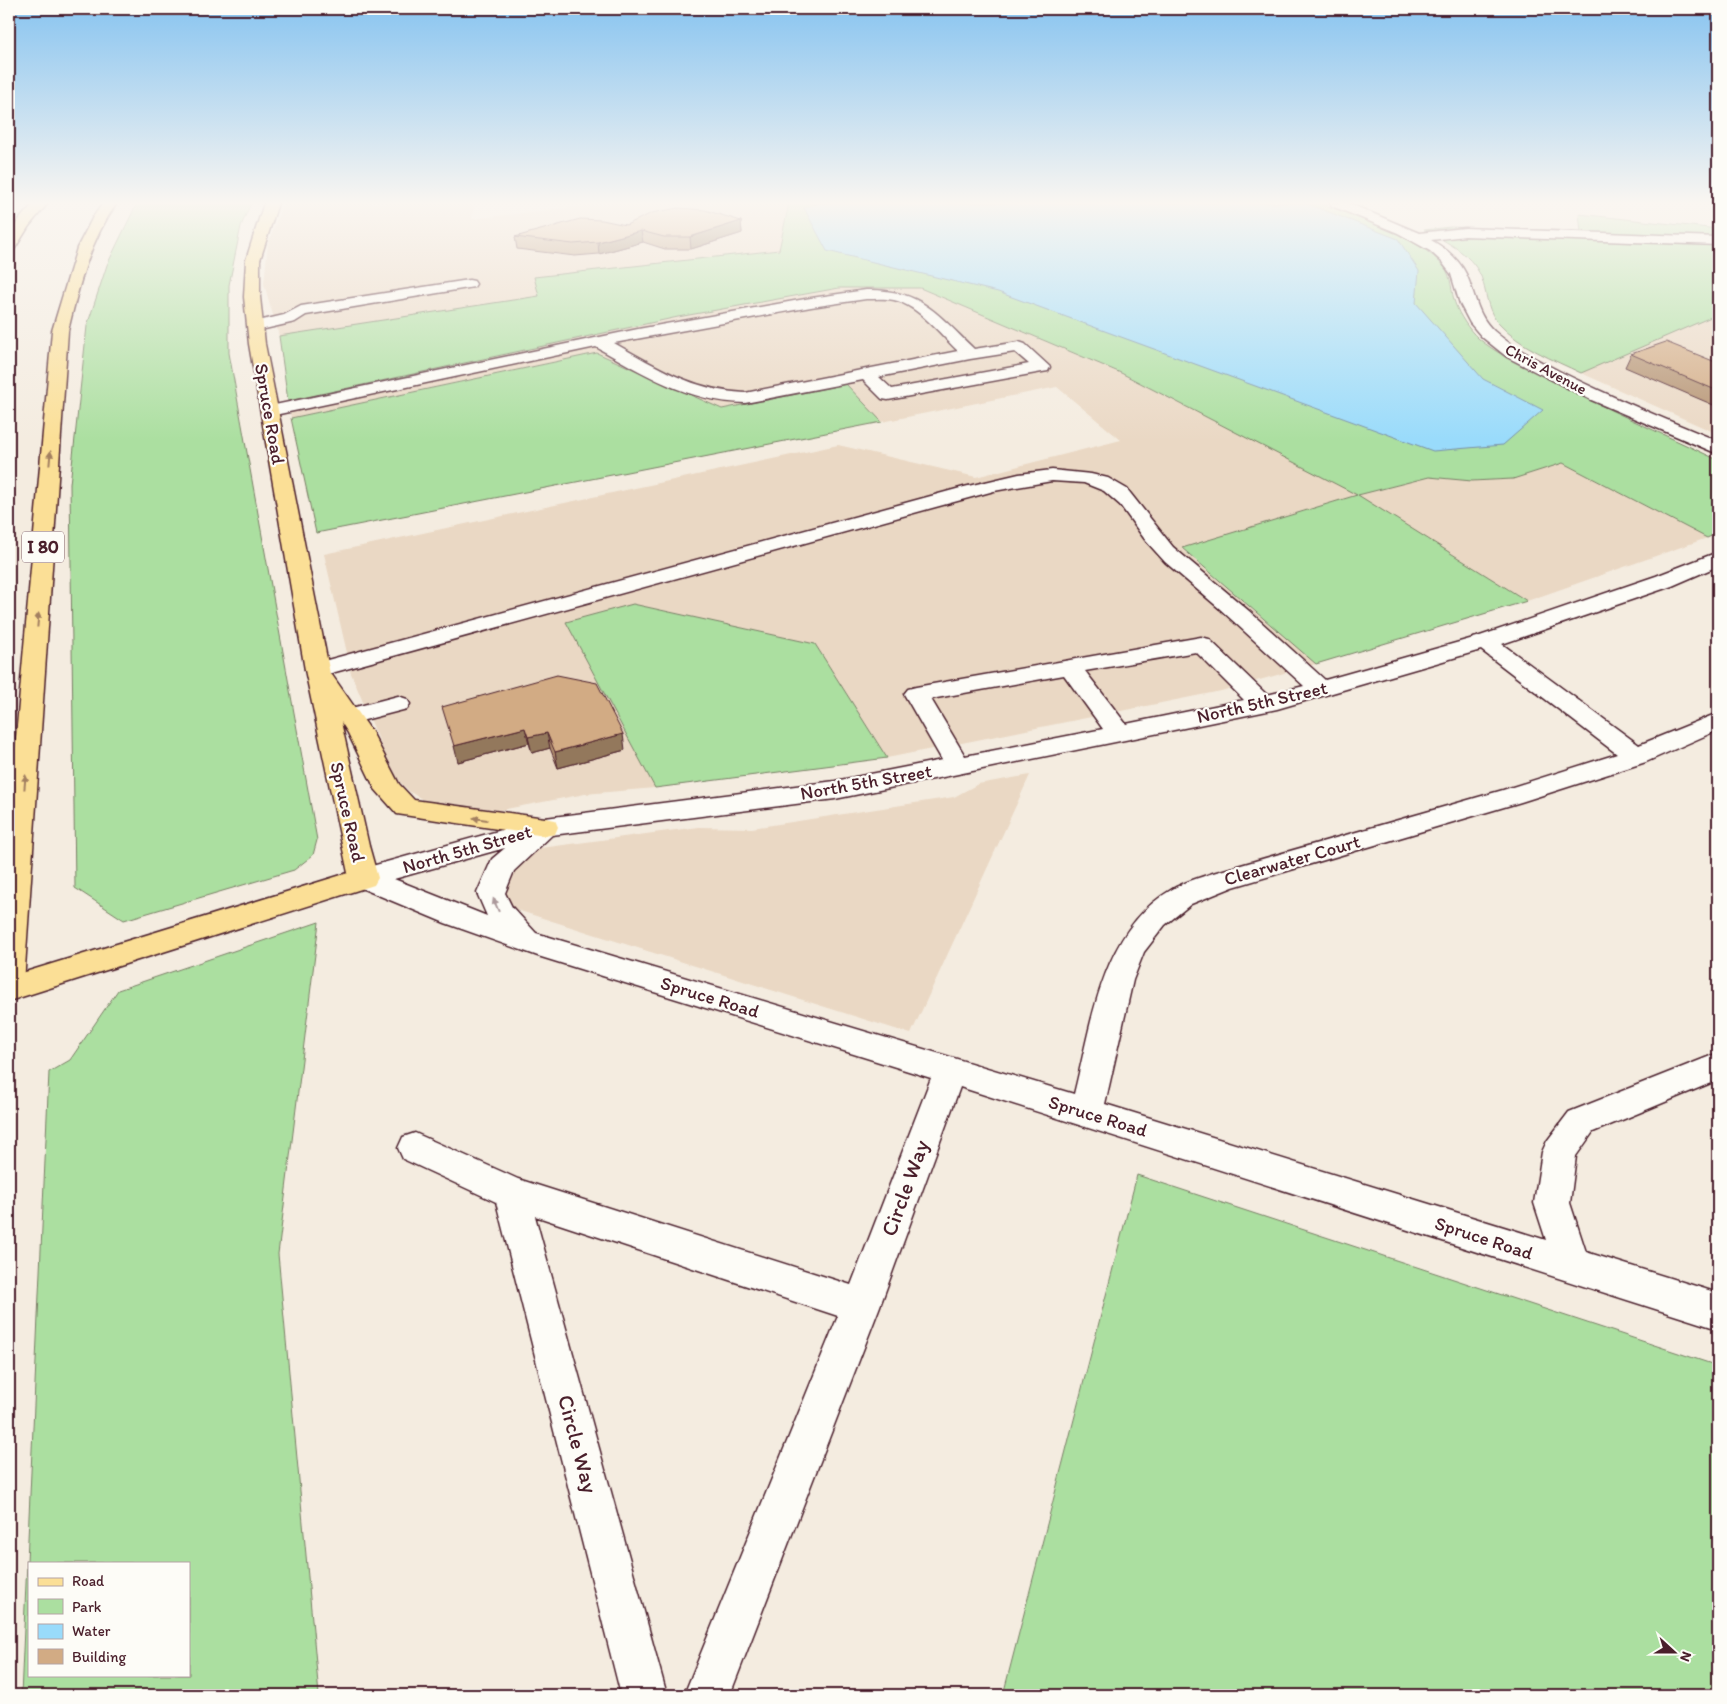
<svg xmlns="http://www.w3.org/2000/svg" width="1727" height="1704" viewBox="0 0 1727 1704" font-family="Itim,sans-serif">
	<rect width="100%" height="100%" fill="#f4ece0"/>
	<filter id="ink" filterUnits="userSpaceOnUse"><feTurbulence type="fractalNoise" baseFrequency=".02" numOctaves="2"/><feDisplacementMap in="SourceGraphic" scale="10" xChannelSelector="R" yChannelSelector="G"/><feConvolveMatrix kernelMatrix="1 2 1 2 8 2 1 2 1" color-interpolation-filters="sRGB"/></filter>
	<g filter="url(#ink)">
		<!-- built -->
		<g fill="#ead8c4">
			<path d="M 283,203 L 474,203 L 472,219 L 609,203 L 789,203 L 779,250 L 535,277 L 539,296 L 279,336 L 264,284 L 268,244 Z"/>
			<path d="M 839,288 L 920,288 L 1121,373 L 1358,495 L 1429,477 L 1472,481 L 1513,479 L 1563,463 L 1707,538 L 1527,601 L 1357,495 L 1182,549 L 1316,664 L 1221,691 L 887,758 L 815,644 L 633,604 L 566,622 L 655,788 L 585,794 L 496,811 L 460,808 L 427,802 L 410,792 L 394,776 L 350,671 L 351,670 L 324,554 L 838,445 L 976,477 L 1121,440 L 1057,387 L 882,422 L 846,385 L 722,409 L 597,353 L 291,418 L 288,401 L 678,317 Z"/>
			<path d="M 1718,314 L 1718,434 L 1581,373 Z"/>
			<path d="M 1030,775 L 911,1034 L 517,910 L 506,901 L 503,892 L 505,877 L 526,855 L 541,848 L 698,827 L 752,828 L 954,797 L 978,784 Z"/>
		</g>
		<!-- green -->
		<g fill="#abdfa0" stroke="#7a7f66" fill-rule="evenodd">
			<path d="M 137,203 L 251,203 L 241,226 L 229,285 L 229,353 L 317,840 L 313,855 L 294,870 L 124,920 L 75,888 L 70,484 L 87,326 L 107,265 Z"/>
			<path d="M 789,203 L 1320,203 C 1356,217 1420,237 1444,267 C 1452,276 1451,293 1455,303 C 1459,315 1469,330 1478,338 C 1498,355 1524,366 1547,378 C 1603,408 1661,433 1718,460 L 1718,533 L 1707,538 L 1563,463 L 1513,479 L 1472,481 L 1429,477 L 1358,495 L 1527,601 L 1316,664 L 1182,548 L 1357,495 L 1121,373 L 920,288 L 839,288 L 678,317 L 288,401 L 279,336 L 539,296 L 534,277 L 779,250 Z"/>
			<path d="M 1579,214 L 1718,229 L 1718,314 L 1581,373 C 1554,360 1520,347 1499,324 C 1488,312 1487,297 1483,282 C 1475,255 1447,242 1424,230 L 1450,227 L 1581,231 Z"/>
			<path d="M 597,353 L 722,409 L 846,384 L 882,422 L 316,533 L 291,418 Z"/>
			<path d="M 633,604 L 815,644 L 887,758 L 655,788 L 566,622 Z"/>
			<path d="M 319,922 L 278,1254 L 319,1695 L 21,1695 L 49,1072 L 70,1060 L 118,990 ZM 29,1563 L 189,1563 L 189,1675 L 29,1675 Z"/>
			<path d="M 1137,1175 L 1718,1366 L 1718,1695 L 1003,1695 Z"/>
		</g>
		<!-- water -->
		<path fill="#99dbfb" stroke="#7990a8" d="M 820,203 L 1305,203 L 1398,239 L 1419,271 L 1416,303 L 1483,379 L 1543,410 L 1503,445 L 1433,451 L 998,292 L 827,251 L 804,208 Z"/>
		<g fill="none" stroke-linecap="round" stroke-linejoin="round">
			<defs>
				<g id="minor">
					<path d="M 1330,203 L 1348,203 L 1419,233 L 1465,228 L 1718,237 L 1718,245 L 1465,236 L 1431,240 C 1445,248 1459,259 1466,274 C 1476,295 1476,314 1494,331 C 1513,348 1536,359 1559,371 C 1610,397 1665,419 1718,441 L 1718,454 L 1589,399 L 1507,357 L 1482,337 L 1470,323 L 1460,304 L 1451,274 L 1442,262 L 1430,251 L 1398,233 L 1332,206 Z"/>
					<path d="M 469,280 L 474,281 L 476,284 L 474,287 L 306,315 L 295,322 L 256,331 L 250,329 L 248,326 L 250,323 L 284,315 L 301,306 Z"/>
					<path d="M 866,290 C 921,289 937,314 974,349 L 1019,342 L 1025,344 L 1050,367 L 1048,371 L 1042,372 L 888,400 L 882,399 L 863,380 L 745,403 C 688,402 644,374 596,347 L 270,416 L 264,415 L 261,411 L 264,407 L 270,406 L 638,329 L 811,298 ZM 866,299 C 875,299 885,298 894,300 C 919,306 940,334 958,351 L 745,393 C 694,391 657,367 614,343 L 811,307 ZM 1015,352 L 1029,364 L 892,389 L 879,377 L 970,359 Z"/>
					<path d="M 1052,470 L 1091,474 L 1108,478 L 1127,489 L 1173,547 L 1249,611 L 1325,680 L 1477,637 L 1656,576 L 1718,552 L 1718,566 L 1672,586 L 1502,644 L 1639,745 L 1718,713 L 1718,730 L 1646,762 L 1521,802 L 1233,887 L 1191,904 L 1165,925 L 1144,952 L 1133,980 L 1105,1104 L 1546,1240 L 1534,1203 L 1542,1152 L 1547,1141 L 1569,1112 L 1718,1053 L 1718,1080 L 1593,1132 L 1576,1156 L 1570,1203 L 1586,1252 L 1718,1293 L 1718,1329 L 960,1087 L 880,1306 L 730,1695 L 684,1695 L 838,1316 L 535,1216 L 667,1695 L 621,1695 L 496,1202 L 403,1159 L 398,1148 L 403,1137 L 415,1133 L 518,1179 L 851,1285 L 931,1078 L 538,956 L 445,923 L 354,885 L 350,878 L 354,871 L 545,818 L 835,781 L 942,760 L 904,694 L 908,689 L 916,687 L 1201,637 L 1209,639 L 1267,695 L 1304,686 L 1220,609 L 1165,562 L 1146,541 L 1120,505 L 1104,491 L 1084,483 L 1052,481 L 994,491 L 317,677 L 309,675 L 305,670 L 309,665 L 964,487 L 1019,474 ZM 1481,650 L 1617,754 L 1503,790 L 1213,873 C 1199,878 1183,882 1171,890 C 1101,931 1092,1023 1074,1094 L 536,933 L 512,907 L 505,893 L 514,871 L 552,835 L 835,799 L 958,774 L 1277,709 ZM 1196,652 L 1244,700 L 1126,724 L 1085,671 ZM 1064,675 L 1103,729 L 965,756 L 931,699 ZM 505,848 L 492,859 L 477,893 L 487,916 L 394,879 Z"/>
					<path d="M 398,696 L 407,699 L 410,704 L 407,709 L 349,724 L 340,721 L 337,716 L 340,711 Z"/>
				</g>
				<path id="major" d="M 264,203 L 278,203 L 260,260 L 260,297 L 265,344 L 330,674 L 332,675 L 372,732 L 399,784 L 414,800 L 545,818 L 555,820 L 558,827 L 555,834 L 545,836 L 397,814 L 375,789 L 348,733 L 341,722 L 369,846 L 378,878 L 374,885 L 9,1001 L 9,977 L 348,873 L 305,670 L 249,344 L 244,297 L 246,260 Z"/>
				<g id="highway">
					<path d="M 34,203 L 48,203 L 29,226 L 14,250 L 9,251 C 9,227 19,220 34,203 Z"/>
					<path d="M 103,203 L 117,203 C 89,242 79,285 68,331 L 24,983 L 20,991 L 9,995 L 9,816 L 52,331 L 77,248 L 93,217 Z"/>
				</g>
			</defs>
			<!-- minor casing -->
			<use href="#minor" stroke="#4a1f2b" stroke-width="3"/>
			<!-- major casing -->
			<use href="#major" stroke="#4a1f2b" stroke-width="3"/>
			<!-- highway casing -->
			<use href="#highway" stroke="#4a1f2b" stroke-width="3"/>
			<!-- minor -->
			<use href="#minor" fill="#fdfcf7" fill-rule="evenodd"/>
			<!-- major -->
			<use href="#major" fill="#fbdf96" fill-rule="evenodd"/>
			<!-- highway -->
			<use href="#highway" fill="#fbdf96" fill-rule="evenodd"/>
		</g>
		<!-- wall -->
		<g fill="#b59372" stroke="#4a1f2b">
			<path d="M 741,221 L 742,233 L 691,249 L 665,249 L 643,242 L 599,254 L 575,256 L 517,249 L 515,237 L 626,225 Z"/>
			<path d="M 1631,354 L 1718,363 L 1718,407 L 1625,367 Z"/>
			<path d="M 557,675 L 625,750 L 558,768 L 550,748 L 532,753 L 529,743 L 458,762 Z"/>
		</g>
		<!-- shaded-wall -->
		<g fill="#93785c" stroke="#4a1f2b">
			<path d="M 741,221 L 742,233 L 691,249 L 690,237 Z"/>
			<path d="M 641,231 L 643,242 L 599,254 L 598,242 Z"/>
			<path d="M 525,728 L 529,743 L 458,762 L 454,746 Z"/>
			<path d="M 547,733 L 550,748 L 532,753 L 528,737 Z"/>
			<path d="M 623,734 L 625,750 L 558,768 L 555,752 Z"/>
		</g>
		<!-- building -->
		<g fill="#d2ab84" stroke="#4a1f2b">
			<path d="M 678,208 L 705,210 L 741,221 L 690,237 L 664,237 L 641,231 L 598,242 L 573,244 L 515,237 L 580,219 L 602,220 L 626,225 L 652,213 Z"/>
			<path d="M 1666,342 L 1718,363 L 1718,391 L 1631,354 Z"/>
			<path d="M 557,675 L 597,683 L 623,734 L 555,752 L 547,733 L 528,737 L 525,728 L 454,746 L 442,707 Z"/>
		</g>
		<!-- one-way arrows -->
		<defs><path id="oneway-solid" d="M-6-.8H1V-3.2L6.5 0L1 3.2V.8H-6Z" transform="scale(1.25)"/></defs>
		<g fill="#a27f60">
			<use href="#oneway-solid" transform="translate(50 458) rotate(-85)"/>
			<use href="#oneway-solid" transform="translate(38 620) rotate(-85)"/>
			<use href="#oneway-solid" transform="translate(25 782) rotate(-85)"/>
			<use href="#oneway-solid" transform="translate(480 819) rotate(-172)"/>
		</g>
		<use fill="#ac999b" href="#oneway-solid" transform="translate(496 905) rotate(-113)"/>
	</g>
	<!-- sky -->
	<linearGradient id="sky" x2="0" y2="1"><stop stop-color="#88c4f0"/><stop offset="0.46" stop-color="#faf6f1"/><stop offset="1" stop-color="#faf6f1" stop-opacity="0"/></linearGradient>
	<rect width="1727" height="441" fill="url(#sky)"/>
	<g text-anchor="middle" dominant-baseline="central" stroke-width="4.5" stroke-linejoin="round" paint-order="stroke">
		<!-- far-street labels -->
		<g font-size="16" fill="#4a1f2b" stroke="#fdfcf7">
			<text transform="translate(1546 369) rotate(28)">Chris Avenue</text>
		</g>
		<!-- shield labels -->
		<rect fill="#fdfcf7" stroke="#806168" stroke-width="1" x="22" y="531.5" width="42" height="31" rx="4"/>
		<g font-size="18" font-weight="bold" fill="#4a1f2b">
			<text x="43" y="547">I 80</text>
		</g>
		<!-- street labels -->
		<g font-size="19" fill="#4a1f2b" stroke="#fdfcf7">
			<text transform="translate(270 414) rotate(80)">Spruce Road</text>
			<text transform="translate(1262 702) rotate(-13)">North 5th Street</text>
			<text transform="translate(866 782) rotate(-10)">North 5th Street</text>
			<text transform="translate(348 812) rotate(77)">Spruce Road</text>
			<text transform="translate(467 849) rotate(-16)">North 5th Street</text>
			<text transform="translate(1292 860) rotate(-16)">Clearwater Court</text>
			<text transform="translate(710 997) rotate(17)">Spruce Road</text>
			<text transform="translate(1098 1116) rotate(17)">Spruce Road</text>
			<text transform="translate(1484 1238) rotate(18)">Spruce Road</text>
		</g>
		<!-- near-street labels -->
		<g font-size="22" fill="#4a1f2b" stroke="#fdfcf7">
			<text transform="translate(905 1188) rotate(-70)">Circle Way</text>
			<text transform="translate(578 1444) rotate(75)">Circle Way</text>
		</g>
	</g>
	<!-- margin -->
	<rect width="1727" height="1704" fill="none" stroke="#fdfcf7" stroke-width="30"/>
	<rect x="15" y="15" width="1697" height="1674" fill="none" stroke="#4a1f2b" stroke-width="2" filter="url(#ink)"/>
	<!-- legend -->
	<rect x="28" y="1562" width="162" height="115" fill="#fdfcf7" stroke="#b5a4a5"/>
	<rect x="38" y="1578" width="25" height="8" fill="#fbdf96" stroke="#b5a4a5"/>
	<text x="72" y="1586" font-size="15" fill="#4a1f2b">Road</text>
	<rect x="38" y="1599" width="25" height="15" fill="#abdfa0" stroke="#b5a4a5"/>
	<text x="72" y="1612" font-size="15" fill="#4a1f2b">Park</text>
	<rect x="38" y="1624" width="25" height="15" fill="#99dbfb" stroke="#b5a4a5"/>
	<text x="72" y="1636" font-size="15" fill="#4a1f2b">Water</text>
	<rect x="38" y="1649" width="25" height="15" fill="#d2ab84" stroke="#b5a4a5"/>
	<text x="72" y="1662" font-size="15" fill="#4a1f2b">Building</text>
	<!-- north arrow -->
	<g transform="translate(1674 1652) rotate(111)" stroke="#fdfcf7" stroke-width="4" paint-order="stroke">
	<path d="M0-4L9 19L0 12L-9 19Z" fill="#4a1f2b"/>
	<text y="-8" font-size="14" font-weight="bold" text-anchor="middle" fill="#4a1f2b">N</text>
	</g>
</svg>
